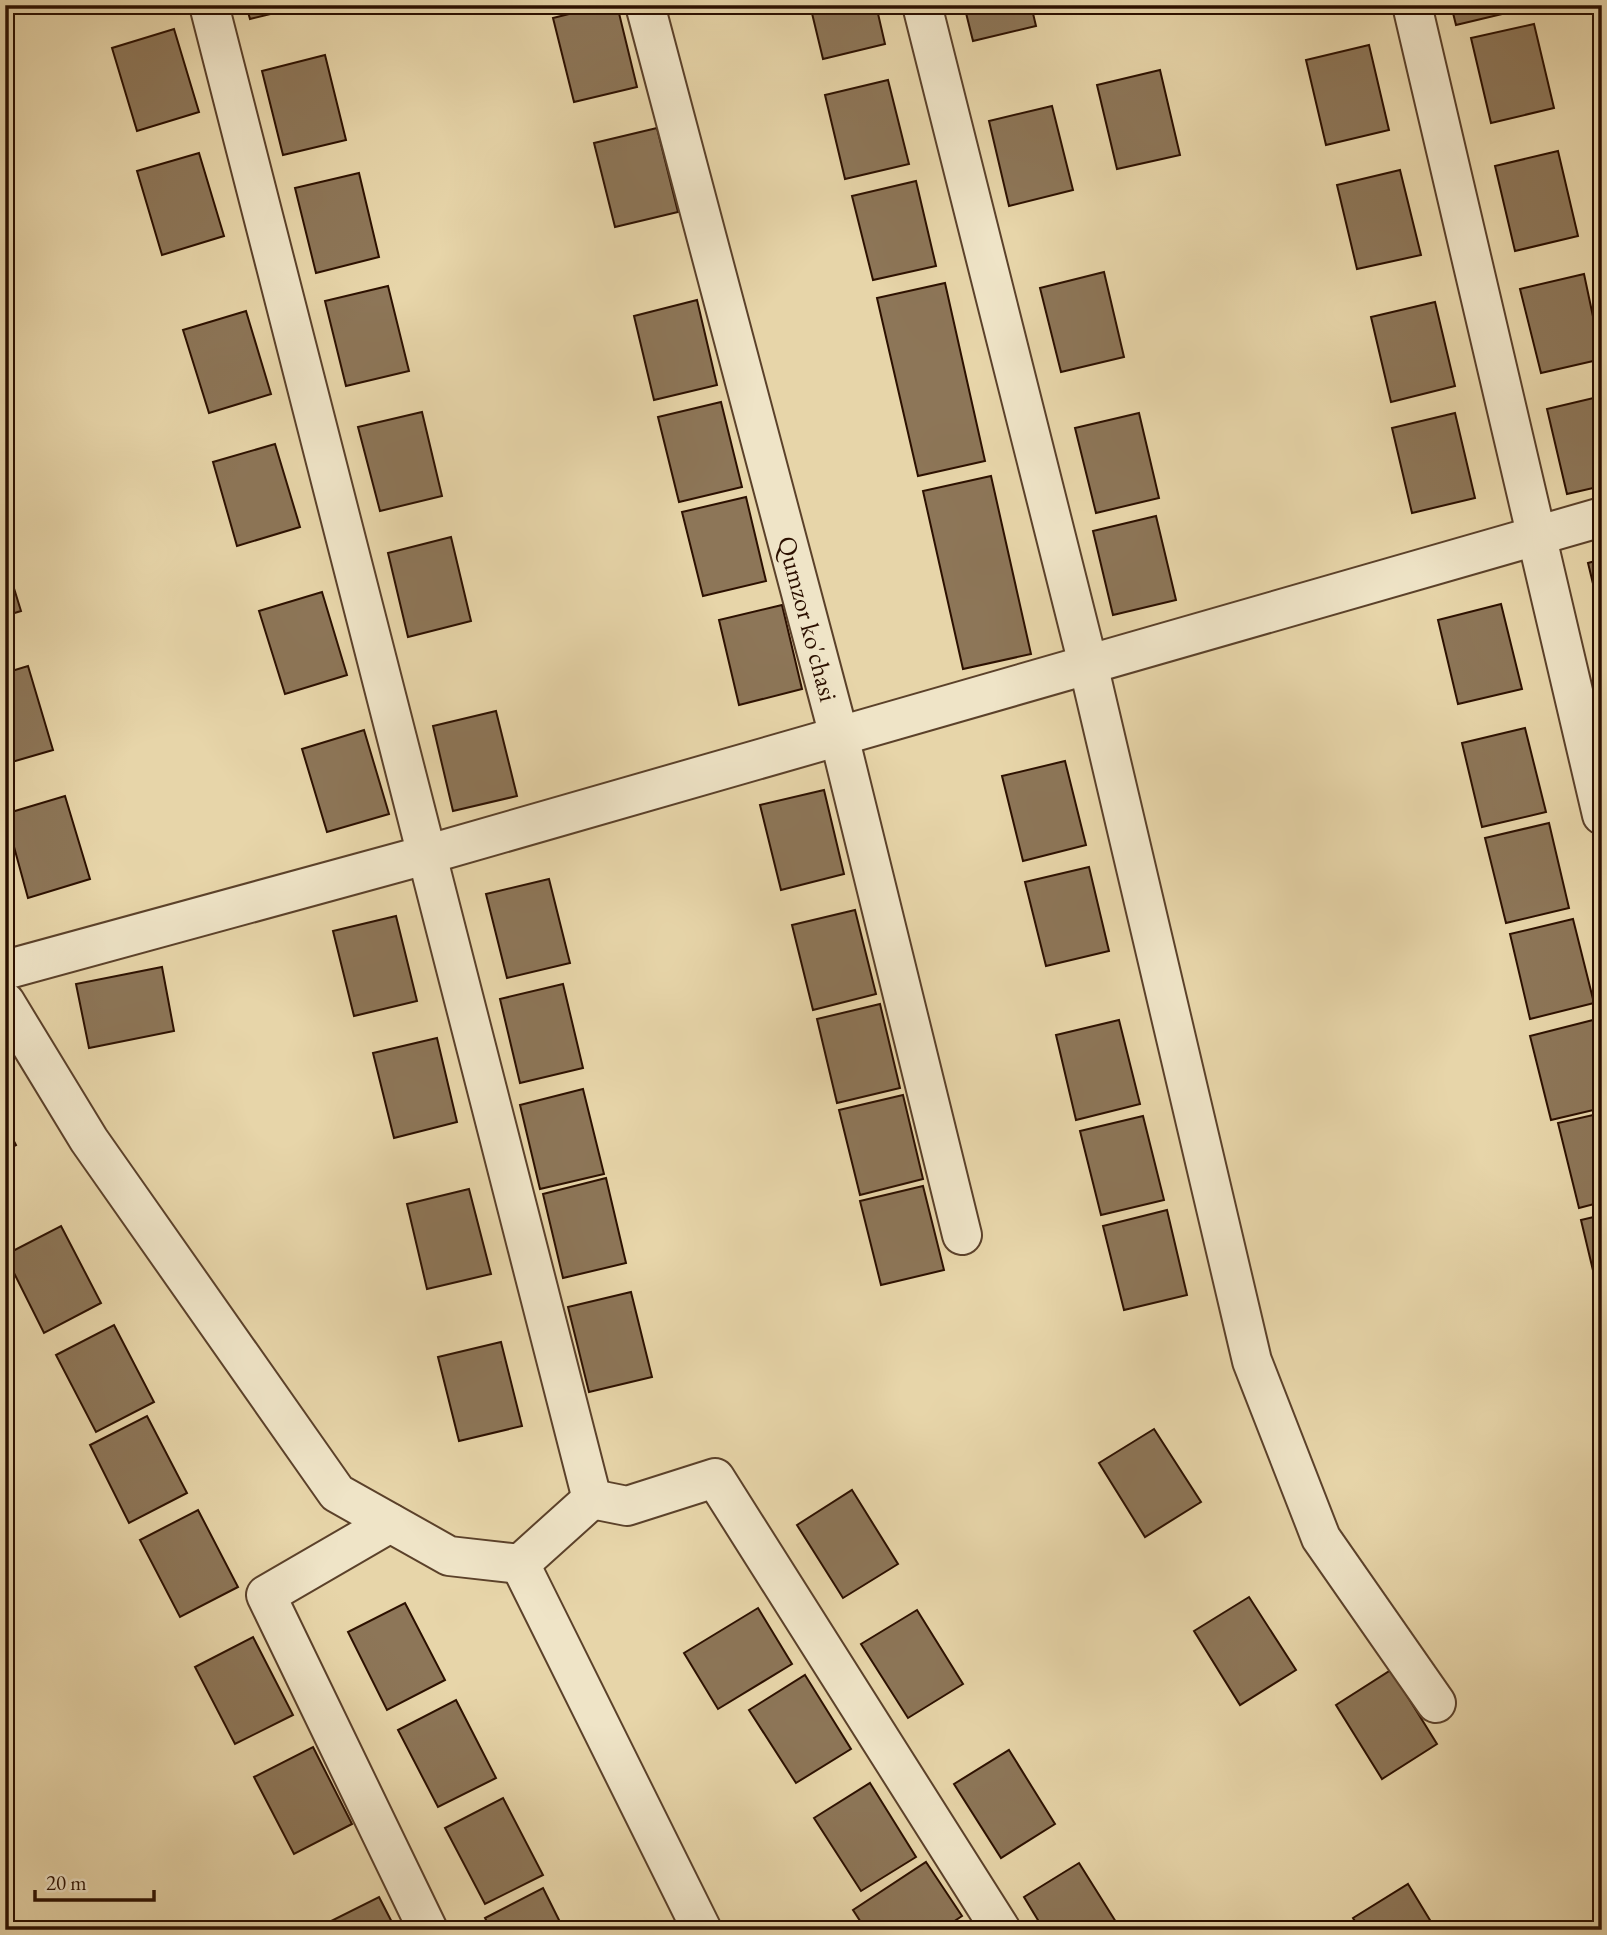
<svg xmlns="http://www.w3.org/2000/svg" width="1607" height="1935" viewBox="0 0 1607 1935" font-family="'EB Garamond',serif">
	<rect width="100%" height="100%" fill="#e7d5a9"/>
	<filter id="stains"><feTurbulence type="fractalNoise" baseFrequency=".00286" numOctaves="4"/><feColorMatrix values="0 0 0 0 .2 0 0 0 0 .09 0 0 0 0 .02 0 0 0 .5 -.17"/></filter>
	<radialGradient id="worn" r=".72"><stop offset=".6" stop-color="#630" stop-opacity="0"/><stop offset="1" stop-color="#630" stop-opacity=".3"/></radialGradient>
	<!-- building -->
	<g fill="#8d7658" stroke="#2c1000" stroke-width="2">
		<path d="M 246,5 L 308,5 L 250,19 Z"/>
		<path d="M 605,5 L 617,5 L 637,87 L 574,102 L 553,18 Z"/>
		<path d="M 810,5 L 876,5 L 885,44 L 823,59 Z"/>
		<path d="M 964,5 L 1031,5 L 1036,26 L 973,41 Z"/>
		<path d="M 1451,5 L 1518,5 L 1519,10 L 1456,25 Z"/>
		<path d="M 1534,24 L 1554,108 L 1491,123 L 1471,38 Z"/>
		<path d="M 174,29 L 199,112 L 137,131 L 112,48 Z"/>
		<path d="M 1369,45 L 1389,130 L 1326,145 L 1306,60 Z"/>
		<path d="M 325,55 L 346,140 L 283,155 L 262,71 Z"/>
		<path d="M 1160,70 L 1180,155 L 1117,169 L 1097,85 Z"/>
		<path d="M 888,80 L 909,164 L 845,179 L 825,95 Z"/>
		<path d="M 1052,106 L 1073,190 L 1009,206 L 989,121 Z"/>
		<path d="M 657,128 L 678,212 L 615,227 L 594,143 Z"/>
		<path d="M 1558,151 L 1578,236 L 1515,251 L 1495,166 Z"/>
		<path d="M 199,153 L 224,236 L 162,255 L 137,171 Z"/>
		<path d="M 1400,170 L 1421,255 L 1357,269 L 1337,185 Z"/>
		<path d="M 359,173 L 379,257 L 316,273 L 295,188 Z"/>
		<path d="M 916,181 L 936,266 L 873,280 L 852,196 Z"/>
		<path d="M 1104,272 L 1124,357 L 1061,372 L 1040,288 Z"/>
		<path d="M 1584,274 L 1602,359 L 1541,373 L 1520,289 Z"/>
		<path d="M 945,283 L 985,461 L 918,476 L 877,298 Z"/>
		<path d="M 388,286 L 409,371 L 346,386 L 325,301 Z"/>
		<path d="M 697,300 L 717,385 L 654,400 L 634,316 Z"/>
		<path d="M 1435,302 L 1455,386 L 1391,402 L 1371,317 Z"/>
		<path d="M 246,311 L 271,394 L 209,413 L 183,330 Z"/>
		<path d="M 1602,396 L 1602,486 L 1567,494 L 1547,409 Z"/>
		<path d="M 721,402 L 742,487 L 679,502 L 658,417 Z"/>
		<path d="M 422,412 L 442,496 L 380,511 L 358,427 Z"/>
		<path d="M 1139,413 L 1159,498 L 1096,513 L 1075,428 Z"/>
		<path d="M 1455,413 L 1475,498 L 1412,513 L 1392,428 Z"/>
		<path d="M 275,444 L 300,527 L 237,546 L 213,462 Z"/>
		<path d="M 991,476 L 1031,654 L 963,669 L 923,491 Z"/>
		<path d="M 746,497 L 766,581 L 703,596 L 682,512 Z"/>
		<path d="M 1156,516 L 1176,600 L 1113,615 L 1093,531 Z"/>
		<path d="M 451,537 L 471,621 L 408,637 L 388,553 Z"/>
		<path d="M 5,559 L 21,611 L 5,616 Z"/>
		<path d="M 1602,559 L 1602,621 L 1588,563 Z"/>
		<path d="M 322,592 L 347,675 L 285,694 L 259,611 Z"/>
		<path d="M 1501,604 L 1522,689 L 1458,704 L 1438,620 Z"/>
		<path d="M 782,605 L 802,689 L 739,705 L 719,620 Z"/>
		<path d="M 28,666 L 53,750 L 5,764 L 5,673 Z"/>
		<path d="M 496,711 L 517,796 L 453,811 L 433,726 Z"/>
		<path d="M 1525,728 L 1546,812 L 1482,827 L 1462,743 Z"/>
		<path d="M 364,730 L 389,814 L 327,832 L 302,749 Z"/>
		<path d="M 1065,761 L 1086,845 L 1023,861 L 1002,776 Z"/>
		<path d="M 824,790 L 844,874 L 781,890 L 760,805 Z"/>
		<path d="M 65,796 L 90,879 L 28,898 L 5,814 Z"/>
		<path d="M 1549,823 L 1569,908 L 1506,923 L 1485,838 Z"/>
		<path d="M 1089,867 L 1109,951 L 1046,966 L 1025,882 Z"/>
		<path d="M 549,879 L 570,963 L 507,978 L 486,894 Z"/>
		<path d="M 855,910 L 876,994 L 813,1010 L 792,925 Z"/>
		<path d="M 396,916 L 417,1001 L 354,1016 L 333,931 Z"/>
		<path d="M 1573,919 L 1594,1003 L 1530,1019 L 1510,934 Z"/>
		<path d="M 162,967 L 174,1031 L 89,1048 L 76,984 Z"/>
		<path d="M 563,984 L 583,1068 L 520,1083 L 500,999 Z"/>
		<path d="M 880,1004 L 900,1088 L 837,1103 L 817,1019 Z"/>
		<path d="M 1119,1020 L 1140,1104 L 1076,1120 L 1056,1035 Z"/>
		<path d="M 1593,1020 L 1602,1054 L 1602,1108 L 1551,1120 L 1530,1036 Z"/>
		<path d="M 437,1038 L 457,1122 L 394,1138 L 373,1053 Z"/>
		<path d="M 583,1089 L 604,1174 L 540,1189 L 520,1105 Z"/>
		<path d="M 903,1095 L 923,1179 L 860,1195 L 839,1110 Z"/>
		<path d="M 1602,1113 L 1602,1202 L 1579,1208 L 1558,1123 Z"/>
		<path d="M 1143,1116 L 1164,1200 L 1101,1215 L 1080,1131 Z"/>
		<path d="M 5,1124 L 16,1145 L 5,1151 Z"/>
		<path d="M 606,1178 L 626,1263 L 563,1278 L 543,1194 Z"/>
		<path d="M 923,1186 L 944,1270 L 881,1285 L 860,1201 Z"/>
		<path d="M 469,1189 L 491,1274 L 427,1289 L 407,1204 Z"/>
		<path d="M 1167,1210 L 1187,1295 L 1124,1310 L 1103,1226 Z"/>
		<path d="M 1602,1215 L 1602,1304 L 1601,1304 L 1581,1220 Z"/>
		<path d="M 61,1226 L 101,1303 L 44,1333 L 5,1255 Z"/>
		<path d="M 631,1292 L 652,1377 L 589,1392 L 568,1307 Z"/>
		<path d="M 114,1325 L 154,1402 L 96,1432 L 56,1355 Z"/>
		<path d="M 501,1342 L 522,1426 L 459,1441 L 438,1357 Z"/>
		<path d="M 147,1416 L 187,1493 L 129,1523 L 90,1445 Z"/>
		<path d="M 1154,1429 L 1201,1502 L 1145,1537 L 1099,1463 Z"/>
		<path d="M 852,1490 L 898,1564 L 843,1598 L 797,1525 Z"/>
		<path d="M 198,1510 L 238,1587 L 180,1617 L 140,1540 Z"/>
		<path d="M 1249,1597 L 1296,1670 L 1240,1705 L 1194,1631 Z"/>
		<path d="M 405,1603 L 445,1680 L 387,1710 L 348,1632 Z"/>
		<path d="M 758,1608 L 792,1664 L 718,1709 L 684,1653 Z"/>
		<path d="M 917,1610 L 963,1684 L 908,1718 L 861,1644 Z"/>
		<path d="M 253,1637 L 293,1715 L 235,1744 L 195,1667 Z"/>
		<path d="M 1391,1670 L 1437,1744 L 1382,1779 L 1336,1705 Z"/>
		<path d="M 805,1675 L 851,1749 L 796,1783 L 749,1710 Z"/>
		<path d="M 456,1700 L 496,1778 L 438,1807 L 398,1730 Z"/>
		<path d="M 313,1747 L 352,1824 L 294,1854 L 254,1777 Z"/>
		<path d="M 1009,1750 L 1055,1824 L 1001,1858 L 954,1784 Z"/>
		<path d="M 870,1783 L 916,1857 L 861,1891 L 814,1818 Z"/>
		<path d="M 503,1798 L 543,1875 L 485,1904 L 445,1828 Z"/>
		<path d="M 926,1862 L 962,1916 L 941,1930 L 866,1930 L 853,1910 Z"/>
		<path d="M 1079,1863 L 1121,1930 L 1044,1930 L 1024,1897 Z"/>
		<path d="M 1408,1884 L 1436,1930 L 1360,1930 L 1353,1918 Z"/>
		<path d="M 543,1888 L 564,1930 L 491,1930 L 485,1918 Z"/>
		<path d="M 379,1897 L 396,1930 L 322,1930 L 321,1926 Z"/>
	</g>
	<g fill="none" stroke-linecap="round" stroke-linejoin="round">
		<defs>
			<g id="minor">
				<path d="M 209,5 L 592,1499"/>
				<path id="s1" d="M 645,5 L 839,736 L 962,1235"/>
				<path d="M 922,5 L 1088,664 L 1252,1361 L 1321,1538 L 1436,1703"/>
				<path d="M 1412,5 L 1602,815"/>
				<path d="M 5,1002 L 89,1140 L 337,1493 L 449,1556 L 520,1564 L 592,1499"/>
				<path d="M 592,1499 L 627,1506 L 715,1478 L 1001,1930"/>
				<path d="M 390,1523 L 266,1595 L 428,1930"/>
				<path d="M 520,1564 L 702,1930"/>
			</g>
			<path id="tertiary" d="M 5,970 L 429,854 L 1602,517"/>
		</defs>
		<!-- minor casing -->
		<use href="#minor" stroke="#5b412a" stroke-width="42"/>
		<!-- tertiary casing -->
		<use href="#tertiary" stroke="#5b412a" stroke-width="42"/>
		<!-- minor -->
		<use href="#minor" stroke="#efe4c7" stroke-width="38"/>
		<!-- tertiary -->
		<use href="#tertiary" stroke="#efe4c7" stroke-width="38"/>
	</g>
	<g text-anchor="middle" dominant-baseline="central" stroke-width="5" stroke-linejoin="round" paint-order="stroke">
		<!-- street labels -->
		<g font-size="26" fill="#2c1000" stroke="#efe4c7">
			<text stroke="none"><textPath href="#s1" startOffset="635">Qumzor ko'chasi</textPath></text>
		</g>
	</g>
	<!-- margin -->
	<rect width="1607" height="1935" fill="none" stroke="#e7d5a9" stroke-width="28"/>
	<rect x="7" y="7" width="1593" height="1921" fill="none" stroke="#2c1000" stroke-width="3.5"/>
	<rect x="14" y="14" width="1579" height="1907" fill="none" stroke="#2c1000" stroke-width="2"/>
	<!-- scale -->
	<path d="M35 1890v10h119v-10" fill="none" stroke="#2c1000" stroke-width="3.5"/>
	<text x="46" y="1890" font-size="21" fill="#2c1000" stroke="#efe4c7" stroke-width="5" paint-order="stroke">20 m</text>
	<rect width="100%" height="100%" filter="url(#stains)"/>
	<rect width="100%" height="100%" fill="url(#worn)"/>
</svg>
